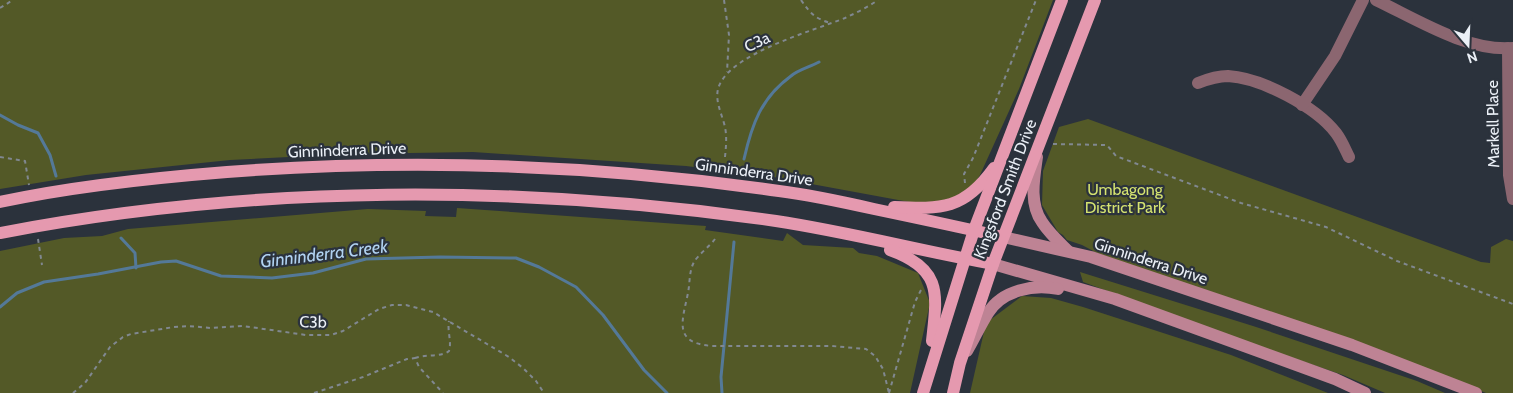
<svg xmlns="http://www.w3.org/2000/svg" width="1513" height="393" viewBox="0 0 1513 393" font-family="Cabin,sans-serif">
	<rect width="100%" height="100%" fill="#2b323c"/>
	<!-- green -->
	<g fill="#535927">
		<path d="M 0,0 L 1053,0 L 1019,89 L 980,175 L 973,186 L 959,198 L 920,204 L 768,176 L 686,166 L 473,152 L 348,154 L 230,160 L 86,175 L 0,189 Z"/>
		<path d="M 1088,119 L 1481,262 L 1490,263 L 1491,247 L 1506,239 L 1513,241 L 1513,393 L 1486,393 L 1398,358 L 1097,253 L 1082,245 L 1067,240 L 1063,235 L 1058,232 L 1042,205 L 1043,171 L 1059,127 Z"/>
		<path d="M 457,208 L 706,226 L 705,230 L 783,241 L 787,233 L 803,245 L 853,248 L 859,253 L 877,256 L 918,273 L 930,303 L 910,393 L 0,393 L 0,251 L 64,238 L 102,236 L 128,229 L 368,209 L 426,211 L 425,216 L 456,217 Z"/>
		<path d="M 1080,272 L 1253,326 L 1417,381 L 1445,393 L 1385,393 L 1343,375 L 1249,343 L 1083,282 Z"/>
		<path d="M 1022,296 L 1051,298 L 1083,307 L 1231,355 L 1328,393 L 970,393 L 986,323 Z"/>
	</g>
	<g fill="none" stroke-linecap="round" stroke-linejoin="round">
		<!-- stream -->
		<g stroke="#547998" stroke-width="3">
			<path d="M 0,115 L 18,125 L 38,133 L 50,155 L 56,176"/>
			<path d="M 744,159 C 752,124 761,98 791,76 C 798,70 810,67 819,62"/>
			<path d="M 121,238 L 135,253 L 136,268"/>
			<path d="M 0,307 L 17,293 L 44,282 L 98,274 L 161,262 L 176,261 L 221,276 L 272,278 L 313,273 L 366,259 L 440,257 L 516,258 L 539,267 L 576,287 L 603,315 L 644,370 L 667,393"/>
			<path d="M 722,393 L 721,377 L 734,242"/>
		</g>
		<!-- path -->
		<g stroke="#818890" stroke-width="2" stroke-dasharray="4 4" stroke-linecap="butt">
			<path d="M 724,0 L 729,35 L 727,72"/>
			<path d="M 801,0 C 810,13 815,19 831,23"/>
			<path d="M 0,8 L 13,0"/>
			<path d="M 1053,144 L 1107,145 L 1116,156 L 1241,203 L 1326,227 L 1397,261 L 1513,304"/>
			<path d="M 0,157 L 25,161 L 29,185"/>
			<path d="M 725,157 C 726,147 727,137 725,127 C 722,114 715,102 718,89 C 727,54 813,31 845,18 C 856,13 868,7 878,0"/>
			<path d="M 965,183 L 964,174 L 973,158 L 1036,0"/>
			<path d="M 38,239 L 42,265"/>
			<path d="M 715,239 C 709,247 698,255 694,262 C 689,271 690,283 688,293 C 682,322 673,343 712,346 L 832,346 L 866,349 L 875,356 L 883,369 L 889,393"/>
			<path d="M 415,358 C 426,354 442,357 449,351 C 452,342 447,331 449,321"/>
			<path d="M 73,393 L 85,383 L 110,347 L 123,337 L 131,334 L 174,327 L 188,326 L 211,328 L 243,326 L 306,335 L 331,335 L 343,331 L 379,309 L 392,305 L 406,305 L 433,312 L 509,357 L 523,368 L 536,381 L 544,393"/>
			<path d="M 314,393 L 363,377 L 407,359 L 415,358 L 419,367 L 443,393"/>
			<path d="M 889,393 L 915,302 L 921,290"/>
		</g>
		<!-- minor -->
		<g stroke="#8b6670" stroke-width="12">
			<path d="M 1376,0 C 1416,19 1468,52 1513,48"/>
			<path d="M 1508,48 L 1509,175 L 1513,199"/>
			<path d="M 1198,83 C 1208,79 1217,76 1228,76 C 1262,78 1316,107 1336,133 C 1342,141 1345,149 1349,157"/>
			<path d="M 1302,105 L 1335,56 L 1363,0"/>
		</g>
		<!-- secondary -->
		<g stroke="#be8394" stroke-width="12">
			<path d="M 1037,157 C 1034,178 1029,204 1042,222 C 1049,233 1059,242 1068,251"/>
			<path d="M 1003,237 L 1091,257 L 1352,345 L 1476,393"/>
			<path d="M 993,264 L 1115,299 L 1335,379 L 1365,393"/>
			<path d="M 967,351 C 974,339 981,324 988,313 C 1002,290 1034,284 1058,289"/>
		</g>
		<!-- primary -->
		<g stroke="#e599af" stroke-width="12">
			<path d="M 0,202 C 74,186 151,178 227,172 C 413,158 594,164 779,191 C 811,195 843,202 874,209 C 917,218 960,227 1003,237"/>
			<path d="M 894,207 C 942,209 964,210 994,168"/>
			<path d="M 0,233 C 255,184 520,184 776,221 C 849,232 921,251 993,264"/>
			<path d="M 890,250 C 943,269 937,294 932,341"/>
			<path d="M 923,393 L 974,230 L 1062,0"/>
			<path d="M 953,393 L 960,363 L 993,264 L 1095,0"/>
		</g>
	</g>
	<g text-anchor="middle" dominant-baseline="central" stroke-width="4.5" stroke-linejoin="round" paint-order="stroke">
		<!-- street labels -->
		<g font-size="16" fill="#ebf0f7" stroke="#2b323c">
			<text transform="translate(757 42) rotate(-25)">C3a</text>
			<text transform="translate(1493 124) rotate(-91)">Markell Place</text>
			<text transform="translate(347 150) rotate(-2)">Ginninderra Drive</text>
			<text transform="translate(754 172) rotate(8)">Ginninderra Drive</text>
			<text transform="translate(1005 189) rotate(-69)">Kingsford Smith Drive</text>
			<text transform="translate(1151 261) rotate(18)">Ginninderra Drive</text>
			<text transform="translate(313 322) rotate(1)">C3b</text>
		</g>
		<!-- park labels -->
		<g font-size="16" fill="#d5e370" stroke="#2b323c">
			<text x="1125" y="189">Umbagong<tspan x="1125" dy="18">District Park</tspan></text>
		</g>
		<!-- water labels -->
		<g font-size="18" font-style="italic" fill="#b1d2f1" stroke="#2b323c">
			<text transform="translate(324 254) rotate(-7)">Ginninderra Creek</text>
		</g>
	</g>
	<!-- north arrow -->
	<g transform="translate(1468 45) rotate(161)" stroke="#2b323c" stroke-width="4" paint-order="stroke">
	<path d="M0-4L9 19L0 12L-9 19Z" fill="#ebf0f7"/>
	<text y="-8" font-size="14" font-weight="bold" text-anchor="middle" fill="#ebf0f7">N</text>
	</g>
</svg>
